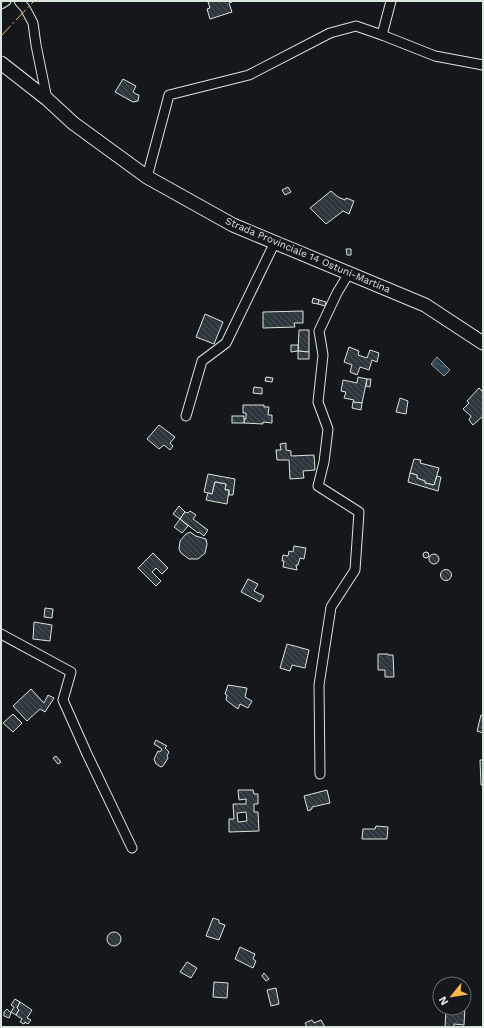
<svg xmlns="http://www.w3.org/2000/svg" width="484" height="1028" viewBox="0 0 484 1028" font-family="'Work Sans',sans-serif">
	<defs>
		<pattern id="water-waves" width="16" height="10" patternUnits="userSpaceOnUse"><rect width="16" height="10" fill="#2f3f4d"/><path d="M0 5q4-4 8 0t8 0" fill="none" stroke="#4c5b66"/></pattern>
		<pattern id="building-back-hatch" width="6" height="6" patternUnits="userSpaceOnUse"><rect width="6" height="6" fill="#2c363c"/><path d="M-1 5l2 2M0 0l6 6M5-1l2 2" fill="none" stroke="#4a5358"/></pattern>
	</defs>
	<rect width="100%" height="100%" fill="#14181c"/>
	<!-- water -->
	<path fill="url(#water-waves)" stroke="#939e99" d="M 437,357 L 450,370 L 444,376 L 431,364 Z"/>
	<!-- building -->
	<g fill="url(#building-back-hatch)" stroke="#d8e6dc" fill-rule="evenodd">
		<path d="M 212,1 L 232,1 L 232,2 L 229,3 L 232,12 L 210,19 L 207,9 L 210,8 L 208,2 Z"/>
		<path d="M 123,79 L 136,86 L 133,92 L 136,94 L 139,95 L 138,101 L 133,102 L 115,92 Z"/>
		<path d="M 288,187 L 291,192 L 285,195 L 282,190 Z"/>
		<path d="M 331,191 L 338,197 L 345,200 L 346,198 L 354,201 L 349,214 L 343,211 L 326,224 L 310,208 Z"/>
		<path d="M 346,249 L 351,249 L 351,255 L 347,255 Z"/>
		<path d="M 313,298 L 319,300 L 318,304 L 312,303 Z"/>
		<path d="M 319,300 L 326,302 L 325,306 L 318,304 Z"/>
		<path d="M 303,311 L 303,323 L 294,323 L 295,327 L 263,328 L 263,312 Z"/>
		<path d="M 205,314 L 223,322 L 214,344 L 196,337 Z"/>
		<path d="M 299,330 L 309,330 L 309,352 L 298,351 Z"/>
		<path d="M 291,345 L 298,345 L 298,351 L 291,352 Z"/>
		<path d="M 349,347 L 359,351 L 358,355 L 367,358 L 370,350 L 379,353 L 377,362 L 372,360 L 369,370 L 360,367 L 357,375 L 350,372 L 352,365 L 344,362 Z"/>
		<path d="M 298,351 L 309,352 L 309,359 L 298,359 Z"/>
		<path d="M 266,377 L 273,378 L 272,382 L 265,381 Z"/>
		<path d="M 358,377 L 367,379 L 362,403 L 353,402 L 354,400 L 344,398 L 346,392 L 341,391 L 343,380 L 357,383 Z"/>
		<path d="M 367,379 L 371,379 L 370,387 L 366,386 Z"/>
		<path d="M 254,387 L 262,388 L 262,394 L 253,393 Z"/>
		<path d="M 479,388 L 483,392 L 483,416 L 473,425 L 469,420 L 471,416 L 463,409 L 469,403 L 467,401 Z"/>
		<path d="M 400,398 L 408,401 L 406,414 L 396,412 Z"/>
		<path d="M 353,402 L 362,403 L 361,410 L 352,408 Z"/>
		<path d="M 243,405 L 264,405 L 264,407 L 269,407 L 268,415 L 272,415 L 272,423 L 263,422 L 263,424 L 244,423 L 244,419 L 246,419 L 246,413 L 243,413 Z"/>
		<rect x="232" y="416" width="12" height="7"/>
		<path d="M 159,425 L 175,437 L 170,443 L 173,446 L 170,450 L 164,445 L 159,449 L 147,439 Z"/>
		<path d="M 286,443 L 286,450 L 291,451 L 291,456 L 314,455 L 315,470 L 303,471 L 304,478 L 290,479 L 289,460 L 277,460 L 276,450 L 281,450 L 280,444 Z"/>
		<path d="M 414,459 L 421,460 L 420,463 L 439,468 L 434,485 L 425,483 L 425,481 L 417,478 L 417,475 L 410,473 Z"/>
		<path d="M 410,473 L 417,475 L 417,478 L 425,481 L 425,483 L 434,485 L 437,476 L 441,477 L 438,491 L 408,482 Z"/>
		<path d="M 208,474 L 235,479 L 233,495 L 229,495 L 229,490 L 225,490 L 226,484 L 215,482 L 212,494 L 204,492 Z"/>
		<path d="M 215,482 L 226,484 L 225,490 L 229,490 L 227,504 L 206,500 L 208,493 L 212,494 Z"/>
		<path d="M 179,506 L 185,512 L 180,519 L 173,514 Z"/>
		<path d="M 190,511 L 196,515 L 193,519 L 208,530 L 204,536 L 199,532 L 198,533 L 180,519 L 185,512 L 188,513 Z"/>
		<path d="M 180,519 L 188,526 L 182,533 L 174,527 Z"/>
		<path d="M 190,532 L 196,536 L 206,539 L 207,544 L 205,553 L 198,559 L 189,559 L 181,553 L 179,549 L 180,541 L 186,534 Z"/>
		<path d="M 294,546 L 306,548 L 304,559 L 300,558 L 298,565 L 296,565 L 297,570 L 283,567 L 284,561 L 282,561 L 283,555 L 288,556 L 289,551 L 293,552 Z"/>
		<circle cx="426" cy="555" r="3"/>
		<path d="M 153,553 L 168,568 L 162,574 L 156,568 L 152,572 L 161,581 L 156,586 L 138,568 Z"/>
		<circle cx="434" cy="559" r="5"/>
		<circle cx="446" cy="575" r="5.5"/>
		<path d="M 248,579 L 258,584 L 254,591 L 264,596 L 260,602 L 241,592 Z"/>
		<path d="M 45,608 L 53,609 L 52,618 L 44,617 Z"/>
		<path d="M 34,622 L 52,625 L 50,641 L 33,639 Z"/>
		<path d="M 287,644 L 309,650 L 305,668 L 292,665 L 290,671 L 280,668 Z"/>
		<path d="M 378,654 L 388,654 L 388,655 L 393,655 L 394,677 L 385,677 L 385,670 L 378,670 Z"/>
		<path d="M 228,685 L 247,688 L 245,697 L 252,701 L 248,708 L 240,704 L 238,709 L 226,700 L 227,695 L 225,694 Z"/>
		<path d="M 31,689 L 44,703 L 48,695 L 54,698 L 45,712 L 40,709 L 27,721 L 13,706 Z"/>
		<path d="M 13,714 L 22,723 L 13,732 L 3,723 Z"/>
		<path d="M 481,715 L 483,716 L 483,733 L 477,731 Z"/>
		<path d="M 156,740 L 167,746 L 165,748 L 169,752 L 167,756 L 168,758 L 163,766 L 161,767 L 156,764 L 154,759 L 158,751 L 160,752 L 162,749 L 154,744 Z"/>
		<path d="M 56,756 L 61,762 L 58,764 L 53,758 Z"/>
		<path d="M 480,760 L 483,760 L 483,785 L 481,785 Z"/>
		<path d="M 238,790 L 253,790 L 254,794 L 258,794 L 258,804 L 254,804 L 254,812 L 258,812 L 259,831 L 229,832 L 229,819 L 234,819 L 233,804 L 246,804 L 246,799 L 239,800 ZM 246,812 L 247,821 L 238,822 L 237,813 Z"/>
		<path d="M 327,790 L 330,803 L 312,807 L 312,809 L 308,811 L 304,796 Z"/>
		<path d="M 376,826 L 388,827 L 387,839 L 362,839 L 363,829 L 375,829 Z"/>
		<path d="M 213,918 L 219,920 L 219,923 L 225,925 L 219,940 L 206,936 Z"/>
		<circle cx="114" cy="939" r="7"/>
		<path d="M 240,947 L 255,954 L 253,959 L 256,961 L 253,968 L 235,959 Z"/>
		<path d="M 187,962 L 197,968 L 191,978 L 180,972 Z"/>
		<path d="M 264,973 L 269,979 L 266,981 L 262,976 Z"/>
		<path d="M 214,982 L 228,983 L 227,998 L 213,997 Z"/>
		<path d="M 276,988 L 279,1004 L 271,1006 L 267,990 Z"/>
		<path d="M 15,999 L 20,1002 L 17,1008 L 19,1010 L 16,1015 L 11,1012 L 14,1007 L 11,1005 Z"/>
		<path d="M 20,1002 L 32,1010 L 27,1018 L 31,1020 L 28,1024 L 25,1022 L 24,1024 L 20,1022 L 22,1019 L 16,1015 L 19,1010 L 17,1008 Z"/>
		<path d="M 464,1007 L 465,1007 L 464,1025 L 454,1024 L 454,1027 L 445,1027 L 446,1011 L 453,1011 L 453,1008 Z"/>
		<path d="M 7,1009 L 11,1013 L 9,1018 L 4,1016 L 4,1012 Z"/>
		<path d="M 312,1020 L 314,1023 L 321,1020 L 325,1027 L 307,1027 L 305,1023 Z"/>
	</g>
	<g fill="none" stroke-linecap="round" stroke-linejoin="round">
		<defs>
			<g id="minor">
				<path d="M 19,1 L 25,8 L 33,23 L 36,45 L 47,99"/>
				<path d="M 1,4 L 6,1"/>
				<path d="M 382,35 L 391,1"/>
				<path d="M 147,177 L 169,95 L 249,75 L 330,33 L 356,26 L 382,35 L 435,56 L 483,65"/>
				<path d="M 186,416 L 202,361 L 226,343 L 275,242"/>
				<path d="M 1,634 L 71,672 L 63,700 L 87,754 L 132,848"/>
				<path d="M 320,774 L 319,685 L 331,607 L 355,570 L 359,512 L 318,486 L 324,462 L 328,429 L 318,402 L 323,355 L 319,331 L 337,293 L 349,273"/>
			</g>
			<path id="secondary" d="M 1,63 L 47,99 L 73,123 L 147,177 L 233,225 L 425,305 L 483,343"/>
		</defs>
		<!-- minor casing -->
		<use href="#minor" stroke="#d8e6dc" stroke-width="11"/>
		<!-- secondary casing -->
		<use href="#secondary" stroke="#d8e6dc" stroke-width="15"/>
		<!-- minor -->
		<use href="#minor" stroke="#14181c" stroke-width="9"/>
		<!-- secondary -->
		<use href="#secondary" stroke="#14181c" stroke-width="13"/>
		<!-- power -->
		<path stroke="#ffb74d" stroke-width="1" stroke-dasharray="14 3 2 3" stroke-linecap="butt" d="M 1,36 L 34,1"/>
	</g>
	<g text-anchor="middle" dominant-baseline="central" stroke-width="3" stroke-linejoin="round" paint-order="stroke">
		<!-- street labels -->
		<g font-size="10" fill="#d8e6dc" stroke="#14181c">
			<text transform="translate(308 255) rotate(23)">Strada Provinciale 14 Ostuni-Martina</text>
		</g>
	</g>
	<!-- border -->
	<rect width="484" height="1028" fill="none" stroke="#d8e6dc" stroke-width="4"/>
	<!-- north arrow -->
	<g transform="translate(452 996) rotate(240)"><circle r="19" fill="#14181c" stroke="#626a69"/>
	<path d="M0-3L7 15L0 10L-7 15Z" fill="#ffb74d"/>
	<text y="-6" font-size="11" font-weight="bold" text-anchor="middle" fill="#d8e6dc">N</text>
	</g>
</svg>
